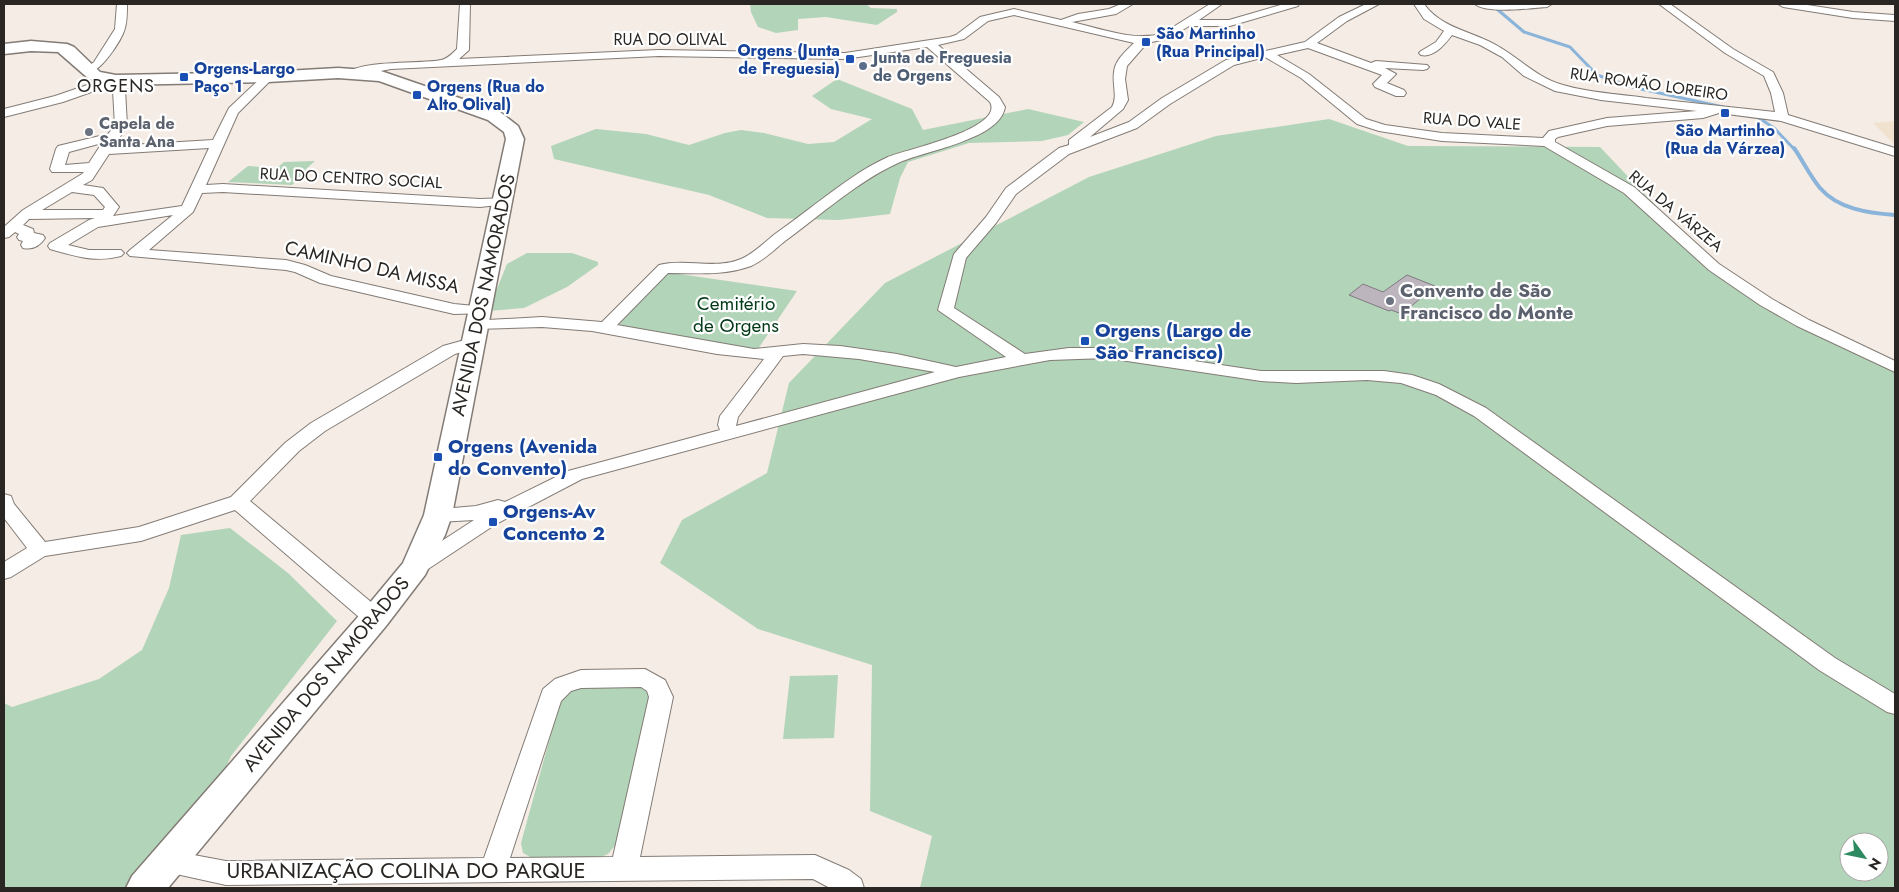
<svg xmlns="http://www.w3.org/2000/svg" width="1899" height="892" viewBox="0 0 1899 892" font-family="Jost,sans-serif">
	<rect width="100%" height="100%" fill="#f4ece5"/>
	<!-- education -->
	<path fill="#f1e1cf" d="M 1895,121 L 1895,145 L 1873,123 Z"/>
	<!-- green -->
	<g fill="#b2d4b8" fill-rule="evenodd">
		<path d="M 750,4 L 866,4 L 871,8 L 897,9 L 897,12 L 877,25 L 826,17 L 798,19 L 798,30 L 776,33 L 758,27 L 751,12 Z"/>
		<path d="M 837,79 L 912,109 L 923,130 L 1028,109 L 1084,122 L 1068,135 L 1042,141 L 969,143 L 908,162 L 900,178 L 890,214 L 839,220 L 767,218 L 709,195 L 554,159 L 551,146 L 596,129 L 646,134 L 689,145 L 725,133 L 741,130 L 764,133 L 808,144 L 834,142 L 872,119 L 831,109 L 812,96 Z"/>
		<path d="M 1329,119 L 1408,146 L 1600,147 L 1714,267 L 1895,367 L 1895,888 L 920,888 L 932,836 L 870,811 L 872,665 L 758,629 L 660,563 L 682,520 L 767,473 L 789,383 L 885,283 L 1089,177 L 1216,136 ZM 1849,842 L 1879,842 L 1879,872 L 1849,872 Z"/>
		<path d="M 315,161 L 306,169 L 310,170 L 292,185 L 228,182 L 248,166 L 277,168 L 284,162 Z"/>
		<path d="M 527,253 L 572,253 L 598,262 L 598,265 L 567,287 L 524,308 L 488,311 L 507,264 Z"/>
		<path d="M 665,272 L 797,291 L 758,349 L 617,327 Z"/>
		<path d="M 230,528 L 288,573 L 337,621 L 231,756 L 203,819 L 144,888 L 4,888 L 4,703 L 12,707 L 99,679 L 142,650 L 169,588 L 181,535 Z"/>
		<path d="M 838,675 L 834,738 L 783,739 L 790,676 Z"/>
		<path d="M 581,686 L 637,686 L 646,689 L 652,697 L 617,843 L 608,854 L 596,859 L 532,858 L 523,853 L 521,843 L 560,701 L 568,690 Z"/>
	</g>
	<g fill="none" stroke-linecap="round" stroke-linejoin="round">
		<!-- stream-far1 -->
		<g stroke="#8bb4da" stroke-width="3">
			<path d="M 1491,4 L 1524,32 L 1570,47 L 1597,75 L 1632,87 L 1723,107"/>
			<path d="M 1759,118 L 1774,128 L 1795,150"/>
		</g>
		<!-- stream -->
		<path stroke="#8bb4da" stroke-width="4" d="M 1794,148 C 1803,161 1810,176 1820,188 C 1838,209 1868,213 1895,215"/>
	</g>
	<!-- building -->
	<path fill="#bcb5bd" stroke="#807a81" d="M 1407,275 L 1435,286 L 1402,314 L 1391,310 L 1389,311 L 1349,295 L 1363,284 L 1383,292 Z"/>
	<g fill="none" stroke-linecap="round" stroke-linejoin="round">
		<defs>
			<g id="street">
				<path d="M 117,4 L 127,4 C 127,12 127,21 125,28 C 122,40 98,77 85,73 L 83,71 L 94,62 L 115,29 Z"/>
				<path d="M 460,4 L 470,4 L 469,50 L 459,59 L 659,50 L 845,53 L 950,37 L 956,35 L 980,17 L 1014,9 L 1061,20 L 1078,14 L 1109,9 L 1121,4 L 1133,4 L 1116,14 L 1072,22 C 1102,29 1132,41 1162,34 L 1210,4 L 1222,4 L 1199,20 L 1229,20 L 1284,4 L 1299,4 L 1298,6 L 1230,26 L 1189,26 L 1170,38 L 1147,43 L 1127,66 L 1125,79 L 1128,100 L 1123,109 L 1090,137 L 1129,122 L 1162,98 L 1226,60 L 1305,42 L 1339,17 L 1366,4 L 1379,4 L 1347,21 L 1317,43 L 1371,63 L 1376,61 L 1427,65 L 1429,67 L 1427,69 L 1423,70 L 1385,68 L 1396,74 L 1387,83 L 1404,90 L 1406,93 L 1404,96 L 1396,96 L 1375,87 L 1373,84 L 1382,75 L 1308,48 L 1277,55 L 1309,74 L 1366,119 L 1385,125 L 1442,133 L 1543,138 L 1549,131 L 1607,118 L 1697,111 L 1601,100 L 1555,91 L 1524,76 L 1502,57 L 1480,45 L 1452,35 C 1445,44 1434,58 1421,55 L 1419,53 L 1421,51 L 1436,42 L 1444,31 L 1424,19 L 1414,4 L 1424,4 C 1440,26 1465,30 1488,41 C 1515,53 1534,77 1563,85 C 1590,93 1619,94 1646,98 C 1689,103 1732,107 1775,112 L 1771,93 L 1764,76 L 1725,53 L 1659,4 L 1670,4 L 1733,49 L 1773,72 L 1783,93 L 1788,115 L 1895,148 L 1895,156 L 1781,121 L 1719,113 L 1703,118 L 1607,126 L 1558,137 L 1555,139 L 1555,142 L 1634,187 L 1719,264 L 1772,299 L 1809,320 L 1895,361 L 1895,372 L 1797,326 L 1760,305 L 1709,270 L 1624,193 L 1544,146 L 1442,141 L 1379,131 L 1357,124 L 1301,78 L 1265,57 L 1234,65 L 1170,104 L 1137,128 L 1069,154 L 1016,194 L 996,223 L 966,258 L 954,308 L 1025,354 L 1069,348 L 1107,348 L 1261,371 L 1384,371 L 1412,375 L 1439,384 L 1486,408 L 1835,658 L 1895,694 L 1895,714 L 1887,712 L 1819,670 L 1474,416 L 1436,395 L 1401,383 L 1367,380 L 1296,383 L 1261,381 L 1107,358 L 1050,360 L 959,377 L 582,479 L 496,524 L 422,573 L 415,575 L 408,573 L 404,568 L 408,563 L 474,520 L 438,522 L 431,520 L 428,515 L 431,510 L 476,506 L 498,500 L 505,502 L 568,471 L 720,430 L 718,425 L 720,416 L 764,359 L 717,354 L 592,331 L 542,327 L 476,329 L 470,327 L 468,324 L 470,321 L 542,317 L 602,322 L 659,265 C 685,258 715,270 741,259 C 753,254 765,242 775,234 C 810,210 850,174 888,157 C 904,150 1005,129 990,102 L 927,47 L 845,59 L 659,56 L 391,69 L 354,76 L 348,73 C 361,60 422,64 441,60 C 447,59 453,53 457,49 ZM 1014,15 L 1134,43 C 1126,51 1115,60 1114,72 C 1112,85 1118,96 1112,107 L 1069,140 L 1069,145 L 1059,148 L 1006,188 L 986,217 L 954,254 L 938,310 L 1006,357 L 956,367 L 897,354 L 840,346 L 803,344 L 754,349 L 617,325 L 668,273 C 696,273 724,276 751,266 C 763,261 775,249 785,241 C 819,216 860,180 898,163 C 923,151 1000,140 1005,107 L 999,97 L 938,45 L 964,39 L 988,21 ZM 803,354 L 859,359 L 935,372 L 736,426 L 738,417 L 783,356 Z"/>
				<path d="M 1475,4 L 1552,4 L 1547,7 C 1532,8 1486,14 1475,4 Z"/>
				<path d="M 1778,4 L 1801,4 L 1853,12 L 1894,15 L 1895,21 L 1853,18 L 1783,7 Z"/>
				<path d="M 268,73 L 274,77 L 238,113 L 206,185 L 223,184 L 480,199 L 507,198 L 509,201 L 507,204 L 480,207 L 223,192 L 202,193 L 193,212 L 149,250 L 286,260 L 305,265 L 331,276 L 454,304 L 485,307 L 487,310 L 485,313 L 454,314 L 320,283 L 295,272 L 286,270 L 130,256 L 127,253 L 130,250 L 173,215 L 98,227 L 68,245 L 89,250 L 121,250 L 124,253 L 121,256 C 95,263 75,256 50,249 L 48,246 L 50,243 L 89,220 L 95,218 L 29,219 L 23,225 L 33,229 L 34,233 L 43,235 L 45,238 C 40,246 32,250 23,248 L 21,245 L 23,241 L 19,240 L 17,237 L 19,234 L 15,232 L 9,237 L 4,238 L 4,227 L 23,210 L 82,174 L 84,172 L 52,172 L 50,169 L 56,149 L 58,146 L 108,134 L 115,126 L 113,90 L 97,90 L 63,102 L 4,117 L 4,109 L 55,96 L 96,82 L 119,83 L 145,76 L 149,77 L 151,80 L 149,83 L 125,89 L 127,126 L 114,146 L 213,140 L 229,108 L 264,75 ZM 102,143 L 89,163 L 65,165 L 69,152 ZM 209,148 L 182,206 L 113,216 L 119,207 L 103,188 L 83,185 L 92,180 L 109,154 ZM 72,192 L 94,195 L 105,207 L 103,210 L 42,210 Z"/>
				<path d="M 472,338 L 478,339 L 480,343 L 478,347 L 455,354 L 325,431 L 299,451 L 250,501 L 383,612 L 386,618 L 383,624 L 375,626 L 367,624 L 235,510 L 141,541 L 45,556 L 11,577 L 4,579 L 4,562 L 27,548 L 4,518 L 4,494 L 11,496 L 14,504 L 45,542 L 139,527 L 231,497 L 285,443 L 311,423 L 443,346 Z"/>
				<path d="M 645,669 L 665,680 L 673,697 L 640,857 L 815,855 L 849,870 L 861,879 L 864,888 L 830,888 L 813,879 L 226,885 L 158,870 L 154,862 L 158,854 L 167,850 L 226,861 L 484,858 L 543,689 L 555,679 L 581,670 ZM 641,687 L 647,691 L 649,697 L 613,857 L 510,858 L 561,701 L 571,691 L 581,688 Z"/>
			</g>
			<path id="secondary" d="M 31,41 L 67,44 L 74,47 L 100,72 L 116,75 L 268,72 L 338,68 L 381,71 L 500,112 L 518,126 L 524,139 L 452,515 L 445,535 L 425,575 L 386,626 L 168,888 L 126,888 L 132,876 L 364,610 L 403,563 L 424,515 L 506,139 L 504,132 L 488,120 L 379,81 L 338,78 L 268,82 L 116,85 L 89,79 L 58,52 L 31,51 L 4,54 L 4,44 Z"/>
		</defs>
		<!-- street casing -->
		<use href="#street" stroke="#837b75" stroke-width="2"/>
		<!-- secondary casing -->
		<use href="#secondary" stroke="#837b75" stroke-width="3"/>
		<!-- street -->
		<use href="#street" fill="#fff" fill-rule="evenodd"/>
		<!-- secondary -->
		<use href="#secondary" fill="#fff" fill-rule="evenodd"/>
	</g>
	<!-- markers -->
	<g fill="#1a4fb4" stroke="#fff" stroke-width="2">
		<rect x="1141" y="37" width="10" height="10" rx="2.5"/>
		<rect x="845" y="54" width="10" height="10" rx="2.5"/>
		<rect x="179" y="72" width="10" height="10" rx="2.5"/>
		<rect x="412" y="90" width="10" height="10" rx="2.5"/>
		<rect x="1720" y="108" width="10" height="10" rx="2.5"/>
		<rect x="1080" y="336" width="10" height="10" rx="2.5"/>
		<rect x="433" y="452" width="10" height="10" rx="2.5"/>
		<rect x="488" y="517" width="10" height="10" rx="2.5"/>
	</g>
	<circle fill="#5c6f8a" stroke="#fff" stroke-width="2" cx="863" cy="66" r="5"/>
	<g fill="#6b7280" stroke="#fff" stroke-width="2">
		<circle cx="89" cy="132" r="5"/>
		<circle cx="1390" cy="301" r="5"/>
	</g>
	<g text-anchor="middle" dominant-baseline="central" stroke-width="4.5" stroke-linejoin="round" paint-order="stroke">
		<!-- far-transit labels -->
		<g font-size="16" font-weight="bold" fill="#164399" stroke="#fff" text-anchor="start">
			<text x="1156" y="33">São Martinho<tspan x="1156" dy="18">(Rua Principal)</tspan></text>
			<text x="840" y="50" text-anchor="end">Orgens (Junta<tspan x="840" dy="18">de Freguesia)</tspan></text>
			<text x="194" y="68">Orgens-Largo<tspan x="194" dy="18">Paço 1</tspan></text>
			<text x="427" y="86">Orgens (Rua do<tspan x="427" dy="18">Alto Olival)</tspan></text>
			<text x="1725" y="130" text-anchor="middle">São Martinho<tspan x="1725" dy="18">(Rua da Várzea)</tspan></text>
		</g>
		<!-- far-street labels -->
		<g font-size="16" fill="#292623" stroke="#fff">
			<text x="670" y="39">RUA DO OLIVAL</text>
			<text transform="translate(1649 84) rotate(8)">RUA ROMÃO LOREIRO</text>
			<text transform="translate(1472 121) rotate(4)">RUA DO VALE</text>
			<text transform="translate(351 178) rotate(3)">RUA DO CENTRO SOCIAL</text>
			<text transform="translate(1676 211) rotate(40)">RUA DA VÁRZEA</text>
		</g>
		<!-- far-service labels -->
		<g font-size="16" font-weight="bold" fill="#4e5e75" stroke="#fff" text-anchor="start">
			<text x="873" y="57">Junta de Freguesia<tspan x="873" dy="18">de Orgens</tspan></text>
		</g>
		<!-- far-worship labels -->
		<g font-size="16" font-weight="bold" fill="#5b616d" stroke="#fff" text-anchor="start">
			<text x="99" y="123">Capela de<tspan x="99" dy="18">Santa Ana</tspan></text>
		</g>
		<!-- far-quarter labels -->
		<g font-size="18" letter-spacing="1" fill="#292623" stroke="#fff">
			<text x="116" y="86">ORGENS</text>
		</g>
		<!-- street labels -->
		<g font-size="19" fill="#292623" stroke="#fff">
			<text transform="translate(372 267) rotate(13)">CAMINHO DA MISSA</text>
			<text transform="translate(483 295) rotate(-78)">AVENIDA DOS NAMORADOS</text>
			<text transform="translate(326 674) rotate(-50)">AVENIDA DOS NAMORADOS</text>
		</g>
		<!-- worship labels -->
		<g font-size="19" font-weight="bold" fill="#5b616d" stroke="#fff" text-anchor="start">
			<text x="1400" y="290">Convento de São<tspan x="1400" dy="22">Francisco do Monte</tspan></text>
		</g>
		<!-- park labels -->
		<g font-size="19" fill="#033a17" stroke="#fff">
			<text x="736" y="303">Cemitério<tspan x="736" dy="22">de Orgens</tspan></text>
		</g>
		<!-- transit labels -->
		<g font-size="19" font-weight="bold" fill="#164399" stroke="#fff" text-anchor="start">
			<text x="1095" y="330">Orgens (Largo de<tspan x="1095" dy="22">São Francisco)</tspan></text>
			<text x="448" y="446">Orgens (Avenida<tspan x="448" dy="22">do Convento)</tspan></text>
			<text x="503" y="511">Orgens-Av<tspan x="503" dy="22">Concento 2</tspan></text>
		</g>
		<!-- near-street labels -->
		<g font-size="22" fill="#292623" stroke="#fff">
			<text x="406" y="870">URBANIZAÇÃO COLINA DO PARQUE</text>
		</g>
	</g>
	<!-- border -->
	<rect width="1899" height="892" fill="none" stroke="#292623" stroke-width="10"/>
	<!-- north arrow -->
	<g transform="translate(1864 857) rotate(123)"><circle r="24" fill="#ffffff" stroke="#a9a8a7"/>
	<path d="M0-4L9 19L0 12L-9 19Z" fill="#2c8960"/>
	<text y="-8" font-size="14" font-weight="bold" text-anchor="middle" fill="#292623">N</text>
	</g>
</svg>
